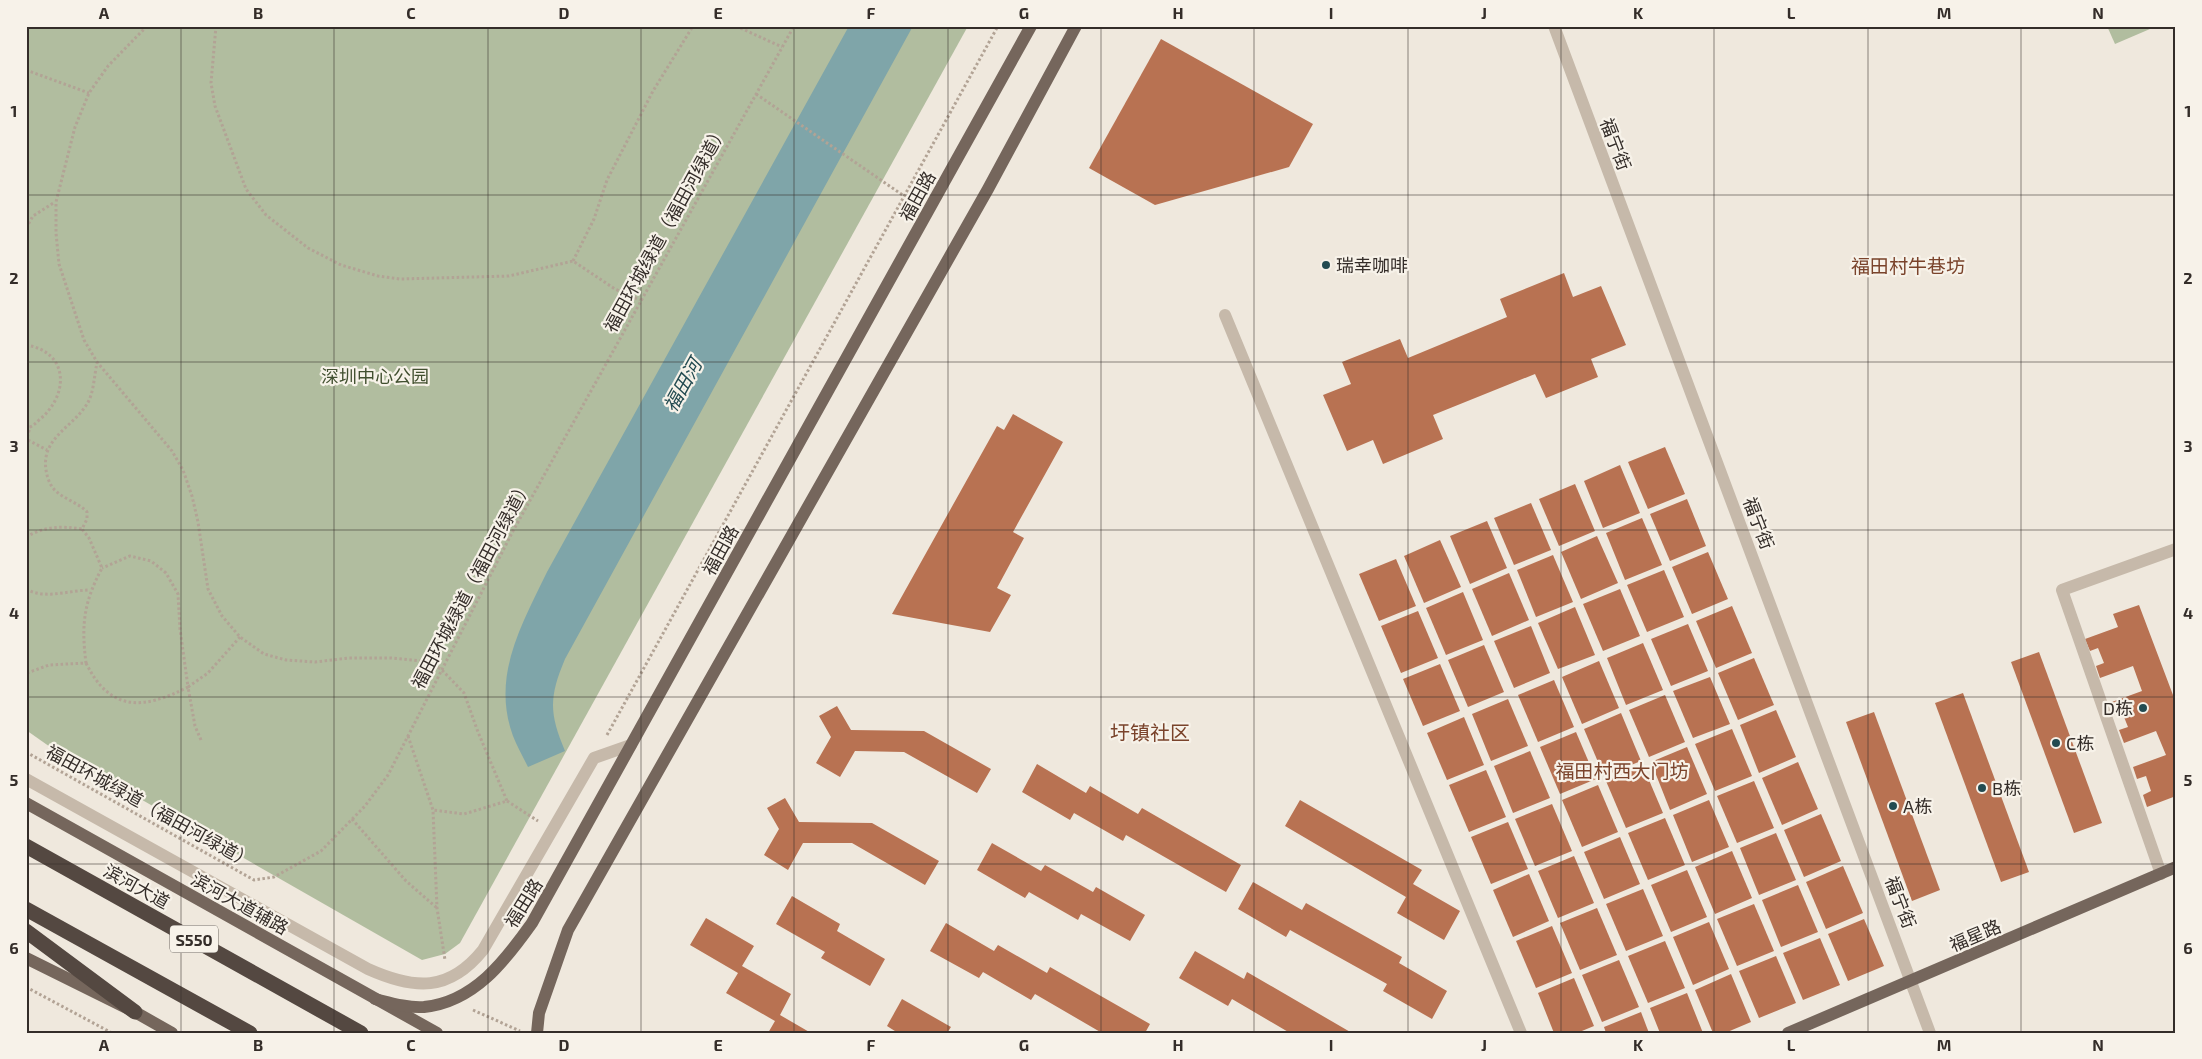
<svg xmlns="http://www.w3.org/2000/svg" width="2202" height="1059" viewBox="0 0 2202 1059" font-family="'Exo 2','Noto Sans SC',sans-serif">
	<rect width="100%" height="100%" fill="#efe8dd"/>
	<!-- green -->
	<g fill="#b1bd9f">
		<path d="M 26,26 L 968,26 L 460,943 L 445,954 L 422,960 L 53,749 L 26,730 Z"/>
		<path d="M 2107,26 L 2157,26 L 2115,44 Z"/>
	</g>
	<!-- water -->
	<path fill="#7fa5a9" d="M 849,26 L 913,26 L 565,659 C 549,697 549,713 565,751 L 528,767 C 523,757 517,746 513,736 C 491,676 522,624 547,572 Z"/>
	<!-- building -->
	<g fill="#b87252">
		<path d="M 1161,39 L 1313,124 L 1289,167 L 1155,205 L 1089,168 Z"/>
		<path d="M 1564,273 L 1573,297 L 1601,286 L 1626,345 L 1591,359 L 1598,377 L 1546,398 L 1535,374 L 1433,415 L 1443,439 L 1383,464 L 1373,440 L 1347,451 L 1323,395 L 1351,384 L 1342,362 L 1400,339 L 1408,358 L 1507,317 L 1500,299 Z"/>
		<path d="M 1013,414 L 1063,442 L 1013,532 L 1024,538 L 997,588 L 1011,595 L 990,632 L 892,614 L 997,426 L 1004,430 Z"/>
		<path d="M 1665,447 L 1685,494 L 1648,509 L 1628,462 Z"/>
		<path d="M 1620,465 L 1640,513 L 1603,528 L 1584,481 Z"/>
		<path d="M 1575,484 L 1595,531 L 1559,546 L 1539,499 Z"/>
		<path d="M 1687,499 L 1706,546 L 1670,561 L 1650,514 Z"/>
		<path d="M 1531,503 L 1551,550 L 1514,565 L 1494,518 Z"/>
		<path d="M 1642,518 L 1662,565 L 1625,580 L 1606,533 Z"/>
		<path d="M 1487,521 L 1507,568 L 1470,584 L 1450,536 Z"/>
		<path d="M 1597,536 L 1618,583 L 1581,599 L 1561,552 Z"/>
		<path d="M 1440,540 L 1461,587 L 1424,603 L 1404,556 Z"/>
		<path d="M 1708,552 L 1728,599 L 1692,614 L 1672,567 Z"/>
		<path d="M 1553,555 L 1573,602 L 1536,617 L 1517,570 Z"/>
		<path d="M 1396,559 L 1416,606 L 1379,621 L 1359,574 Z"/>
		<path d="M 1664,570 L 1684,617 L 1647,632 L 1627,585 Z"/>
		<path d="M 1509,573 L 1529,620 L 1492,636 L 1472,589 Z"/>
		<path d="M 1620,589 L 1640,636 L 1603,651 L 1583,604 Z"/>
		<path d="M 1463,592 L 1483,640 L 1446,655 L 1426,608 Z"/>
		<path d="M 2139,605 L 2176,703 L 2176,796 L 2147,807 L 2143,795 L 2151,791 L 2146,776 L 2137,779 L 2133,767 L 2166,755 L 2156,731 L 2124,743 L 2119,730 L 2128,727 L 2122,712 L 2114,715 L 2109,703 L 2142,691 L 2133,666 L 2100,678 L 2096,666 L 2104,663 L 2098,648 L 2090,651 L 2085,639 L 2118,627 L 2113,614 Z"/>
		<path d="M 1732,606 L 1752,653 L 1716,668 L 1696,621 Z"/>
		<path d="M 1575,607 L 1595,655 L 1558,669 L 1538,623 Z"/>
		<path d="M 1418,611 L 1438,658 L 1401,673 L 1381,626 Z"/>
		<path d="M 1688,624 L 1708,671 L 1671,686 L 1651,639 Z"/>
		<path d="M 1531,626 L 1550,673 L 1514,688 L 1494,641 Z"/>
		<path d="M 1643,643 L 1663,690 L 1626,705 L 1607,658 Z"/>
		<path d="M 1484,645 L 1504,692 L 1468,707 L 1448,660 Z"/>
		<path d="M 2039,652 L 2102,823 L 2074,833 L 2011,662 Z"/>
		<path d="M 1754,658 L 1774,705 L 1738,720 L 1718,673 Z"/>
		<path d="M 1599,661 L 1619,708 L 1582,724 L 1562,677 Z"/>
		<path d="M 1440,664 L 1460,711 L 1423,726 L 1403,679 Z"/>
		<path d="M 1710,677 L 1730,724 L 1693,738 L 1673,691 Z"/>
		<path d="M 1554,680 L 1574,727 L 1538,742 L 1518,695 Z"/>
		<path d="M 1963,693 L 2029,872 L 2001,882 L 1935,703 Z"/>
		<path d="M 1665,695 L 1685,742 L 1649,757 L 1629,710 Z"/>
		<path d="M 1508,699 L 1528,746 L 1491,761 L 1472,714 Z"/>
		<path d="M 837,706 L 851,730 L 924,731 L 991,769 L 977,793 L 904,752 L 855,751 L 840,777 L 816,763 L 831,737 L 819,716 Z"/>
		<path d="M 1776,710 L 1796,757 L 1759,773 L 1740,725 Z"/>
		<path d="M 1874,712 L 1940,890 L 1912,901 L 1846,722 Z"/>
		<path d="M 1621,713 L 1641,761 L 1604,776 L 1584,729 Z"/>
		<path d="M 1464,717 L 1484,765 L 1447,780 L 1427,733 Z"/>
		<path d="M 1732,729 L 1752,776 L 1715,791 L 1695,744 Z"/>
		<path d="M 1576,732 L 1596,779 L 1560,794 L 1540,747 Z"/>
		<path d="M 1687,747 L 1707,794 L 1670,810 L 1651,762 Z"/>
		<path d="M 1530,751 L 1550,798 L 1513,813 L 1494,766 Z"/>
		<path d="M 1798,762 L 1818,809 L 1782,825 L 1762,778 Z"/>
		<path d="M 1037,764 L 1086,793 L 1090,786 L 1138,814 L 1142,808 L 1241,865 L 1226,892 L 1126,835 L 1123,841 L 1074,813 L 1070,820 L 1022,792 Z"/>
		<path d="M 1643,766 L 1663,813 L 1626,828 L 1606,781 Z"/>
		<path d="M 1486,770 L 1506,817 L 1469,832 L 1449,785 Z"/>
		<path d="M 1754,781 L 1774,828 L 1737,843 L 1717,796 Z"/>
		<path d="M 1598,785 L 1618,832 L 1582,847 L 1562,800 Z"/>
		<path d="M 785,798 L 799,822 L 872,823 L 939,861 L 925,885 L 852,843 L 803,843 L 788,870 L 764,855 L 779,829 L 767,808 Z"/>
		<path d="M 1300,800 L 1422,870 L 1413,884 L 1460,911 L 1444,940 L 1397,913 L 1406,897 L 1285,826 Z"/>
		<path d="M 1709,800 L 1729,847 L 1692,862 L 1673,815 Z"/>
		<path d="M 1552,804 L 1572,851 L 1535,866 L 1515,819 Z"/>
		<path d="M 1821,814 L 1841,861 L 1804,877 L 1784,830 Z"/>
		<path d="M 1665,818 L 1685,865 L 1648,880 L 1628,833 Z"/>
		<path d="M 1508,822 L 1528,869 L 1491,884 L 1471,837 Z"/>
		<path d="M 1776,833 L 1796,880 L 1759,895 L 1740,848 Z"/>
		<path d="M 1620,837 L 1640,884 L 1604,899 L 1584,852 Z"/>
		<path d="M 992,843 L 1041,871 L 1045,865 L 1093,892 L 1096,887 L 1145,915 L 1130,941 L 1081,914 L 1078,920 L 1029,892 L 1025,898 L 977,870 Z"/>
		<path d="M 1732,851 L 1752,898 L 1715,914 L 1695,867 Z"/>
		<path d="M 1574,856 L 1594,903 L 1558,918 L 1538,871 Z"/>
		<path d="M 1843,866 L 1863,913 L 1826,929 L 1806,882 Z"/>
		<path d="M 1687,870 L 1707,917 L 1671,932 L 1651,885 Z"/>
		<path d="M 1529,874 L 1549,921 L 1513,937 L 1493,890 Z"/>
		<path d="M 1253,882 L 1302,910 L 1306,903 L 1402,957 L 1399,963 L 1447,991 L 1432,1019 L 1383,991 L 1387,984 L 1290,930 L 1286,937 L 1238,909 Z"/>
		<path d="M 1798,885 L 1818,932 L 1781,947 L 1762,900 Z"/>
		<path d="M 1643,889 L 1663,936 L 1626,951 L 1606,904 Z"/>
		<path d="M 792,896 L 840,924 L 837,931 L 885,959 L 870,986 L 821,958 L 825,952 L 776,924 Z"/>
		<path d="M 1754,904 L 1774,951 L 1737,966 L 1717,919 Z"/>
		<path d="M 1597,908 L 1617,955 L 1580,970 L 1560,923 Z"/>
		<path d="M 706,918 L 754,946 L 742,966 L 791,994 L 780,1015 L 811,1033 L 768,1033 L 775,1021 L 726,993 L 738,973 L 690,945 Z"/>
		<path d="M 1864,919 L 1884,966 L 1848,981 L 1828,934 Z"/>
		<path d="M 1709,922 L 1729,969 L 1693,985 L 1673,937 Z"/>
		<path d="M 946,923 L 994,951 L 998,945 L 1047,973 L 1050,967 L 1150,1024 L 1145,1033 L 1102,1033 L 1035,994 L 1031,1000 L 983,972 L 979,978 L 930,951 Z"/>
		<path d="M 1552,926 L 1572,973 L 1536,988 L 1516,941 Z"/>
		<path d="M 1820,938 L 1840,985 L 1803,1000 L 1783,953 Z"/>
		<path d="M 1665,941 L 1685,988 L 1648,1003 L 1628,956 Z"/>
		<path d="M 1195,951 L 1244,979 L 1247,972 L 1352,1033 L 1290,1033 L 1232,999 L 1228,1006 L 1179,978 Z"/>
		<path d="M 1776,956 L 1796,1003 L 1759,1018 L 1739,971 Z"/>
		<path d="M 1619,960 L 1639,1007 L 1602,1022 L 1582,975 Z"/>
		<path d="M 1731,974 L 1751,1022 L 1725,1033 L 1713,1033 L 1695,990 Z"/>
		<path d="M 1574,978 L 1594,1026 L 1577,1033 L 1554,1033 L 1538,993 Z"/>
		<path d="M 1687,993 L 1703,1033 L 1660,1033 L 1650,1008 Z"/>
		<path d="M 902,999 L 951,1027 L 947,1033 L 898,1033 L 887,1026 Z"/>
		<path d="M 1641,1012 L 1649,1033 L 1606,1033 L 1604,1027 Z"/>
	</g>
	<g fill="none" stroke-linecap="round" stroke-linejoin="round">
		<!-- path -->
		<g stroke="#b2a395" stroke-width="3" stroke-dasharray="2.5 2.5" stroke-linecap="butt">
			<path d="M 147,26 L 108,66 L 89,93 L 75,127 L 56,202 L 56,233 L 59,264 L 84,340 L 97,362 L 172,451 L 183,470 L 192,496 L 198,522 L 208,589 L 222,616 L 240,637 L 264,654 L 286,660 L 315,662 L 349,658 L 391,658 L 422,661 L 441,669 L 464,693 L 478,732 L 507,801 L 464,814 L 433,810"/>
			<path d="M 216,26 L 211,83 L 215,106 L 246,189 L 266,215 L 308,248 L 341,265 L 378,276 L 400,279 L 509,276 L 573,261 L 615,289 L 640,300"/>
			<path d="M 736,26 L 782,47"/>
			<path d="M 26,70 L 89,93"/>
			<path d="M 756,94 L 904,196"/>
			<path d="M 26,228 L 33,216 L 55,202"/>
			<path d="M 573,261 L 594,219 L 607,180 L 653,91 L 693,26"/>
			<path d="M 26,345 C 70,352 69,396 39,420 C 35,424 32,427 26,428"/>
			<path d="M 28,440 L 47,450"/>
			<path d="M 26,442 L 30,427"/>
			<path d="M 26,537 C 45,526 61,526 82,529 L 87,519 L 87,512 C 78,502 62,499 53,488 C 49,483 47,476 46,470 C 41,438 73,427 87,404 C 94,393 94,376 97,363"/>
			<path d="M 26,589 C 45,600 70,590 90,590"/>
			<path d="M 86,663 C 110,712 143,710 188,687 L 180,629 L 178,594 L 166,573 L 151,561 L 130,556 L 102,568"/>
			<path d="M 27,673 L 49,665 L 86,663 C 81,624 84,602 102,568 L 89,538 L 82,529"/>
			<path d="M 607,735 L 998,26"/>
			<path d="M 408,736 L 433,810 L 437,908 L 445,960"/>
			<path d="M 201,740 L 195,726 L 188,687 L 208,673 L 240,637"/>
			<path d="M 26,752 L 254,880 L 274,877 L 321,851 L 365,806 L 388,775 L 513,531 L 794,26"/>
			<path d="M 507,801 L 538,821"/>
			<path d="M 352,819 L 406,881 L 437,908"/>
			<path d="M 26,987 L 112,1033"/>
			<path d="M 473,1010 L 520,1031"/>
		</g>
		<!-- minor -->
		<g stroke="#c6b9aa" stroke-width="12">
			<path d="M 1554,26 L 1930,1033"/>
			<path d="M 1225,315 L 1521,1033"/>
			<path d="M 26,779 L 368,969 C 415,990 449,992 483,950 L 594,758 L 631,745"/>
			<path d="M 2161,874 L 2062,590 L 2176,549"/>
		</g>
		<!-- major -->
		<g stroke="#75665c" stroke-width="12">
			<path d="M 26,803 L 437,1033"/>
			<path d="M 26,958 L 135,1012 L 172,1033"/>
			<path d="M 375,999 C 391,1003 407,1008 424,1007 C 474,1002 505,961 532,923 L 1031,26"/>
			<path d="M 537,1033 L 539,1013 L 568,930 L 988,189 L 1076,26"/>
			<path d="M 1788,1033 L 2176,867"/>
		</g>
		<!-- highway -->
		<g stroke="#544841" stroke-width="15">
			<path d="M 26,846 L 361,1033"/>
			<path d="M 26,909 L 250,1033"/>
			<path d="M 26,931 L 135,1012"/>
		</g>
	</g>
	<!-- grid -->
	<path fill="none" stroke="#342d29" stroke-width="1" stroke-opacity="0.55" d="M 181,26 L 181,1033M 334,26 L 334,1033M 488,26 L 488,1033M 641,26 L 641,1033M 794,26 L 794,1033M 948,26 L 948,1033M 1101,26 L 1101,1033M 1254,26 L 1254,1033M 1408,26 L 1408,1033M 1561,26 L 1561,1033M 1714,26 L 1714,1033M 1868,26 L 1868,1033M 2021,26 L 2021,1033M 26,195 L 2176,195M 26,362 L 2176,362M 26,530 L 2176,530M 26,697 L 2176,697M 26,864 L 2176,864"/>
	<!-- markers -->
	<g fill="#234b51" stroke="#f7f2e9" stroke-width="2">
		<circle cx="1326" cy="265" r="5"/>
		<circle cx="2143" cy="708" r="5"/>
		<circle cx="2056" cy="743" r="5"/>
		<circle cx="1982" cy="788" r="5"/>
		<circle cx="1893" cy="806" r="5"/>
	</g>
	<g text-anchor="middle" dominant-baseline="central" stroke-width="4.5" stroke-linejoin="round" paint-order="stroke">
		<!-- shield labels -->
		<rect fill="#f7f2e9" stroke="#6e6863" stroke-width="1" x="170" y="925.5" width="48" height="27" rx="4"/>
		<g font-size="16" font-weight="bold" fill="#342d29">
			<text x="194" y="939">S550</text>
		</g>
		<!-- street labels -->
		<g font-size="18" fill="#342d29" stroke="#f7f2e9">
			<text transform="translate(1616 144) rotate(69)">福宁街</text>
			<text transform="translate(917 196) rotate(-61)">福田路</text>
			<text transform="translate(665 228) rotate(-61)">福田环城绿道（福田河绿道）</text>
			<text transform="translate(1759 523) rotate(69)">福宁街</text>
			<text transform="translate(720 550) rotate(-61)">福田路</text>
			<text transform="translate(471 584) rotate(-62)">福田环城绿道（福田河绿道）</text>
			<text transform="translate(150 806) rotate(29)">福田环城绿道（福田河绿道）</text>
			<text transform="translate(137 886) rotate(29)">滨河大道</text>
			<text transform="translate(1901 902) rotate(69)">福宁街</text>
			<text transform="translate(240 903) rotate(29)">滨河大道辅路</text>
			<text transform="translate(523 903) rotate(-58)">福田路</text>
			<text transform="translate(1975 935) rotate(-23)">福星路</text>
		</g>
		<!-- poi labels -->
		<g font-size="18" fill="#342d29" stroke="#f7f2e9" text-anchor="start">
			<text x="1336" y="265">瑞幸咖啡</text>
			<text x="2133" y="708" text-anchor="end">D栋</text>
			<text x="2066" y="743">C栋</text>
			<text x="1992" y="788">B栋</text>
			<text x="1903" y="806">A栋</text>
		</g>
		<!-- park labels -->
		<g font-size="18" fill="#425030" stroke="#f7f2e9">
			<text x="375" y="376">深圳中心公园</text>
		</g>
		<!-- neighbourhood labels -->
		<g font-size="19" fill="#7a432b" stroke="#f7f2e9">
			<text x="1908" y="265">福田村牛巷坊</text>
			<text x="1622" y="770">福田村西大门坊</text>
		</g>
		<!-- water labels -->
		<g font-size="19" font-style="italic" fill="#234b51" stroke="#f7f2e9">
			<text transform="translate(682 385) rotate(-61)">福田河</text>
		</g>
		<!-- quarter labels -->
		<g font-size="20" fill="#7a432b" stroke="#f7f2e9">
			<text x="1150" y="732">圩镇社区</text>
		</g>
	</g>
	<!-- border -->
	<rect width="2202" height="1059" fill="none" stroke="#f7f2e9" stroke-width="55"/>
	<rect x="28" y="28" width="2146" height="1004" fill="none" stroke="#342d29" stroke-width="2"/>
	<g font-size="16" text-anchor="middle" font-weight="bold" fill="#342d29">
		<text x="104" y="19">A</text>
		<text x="258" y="19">B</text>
		<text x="411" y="19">C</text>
		<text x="564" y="19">D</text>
		<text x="718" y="19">E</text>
		<text x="871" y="19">F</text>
		<text x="1024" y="19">G</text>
		<text x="1178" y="19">H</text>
		<text x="1331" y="19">I</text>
		<text x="1484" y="19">J</text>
		<text x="1638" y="19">K</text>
		<text x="1791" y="19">L</text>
		<text x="1944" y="19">M</text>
		<text x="2098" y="19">N</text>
		<text x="14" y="117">1</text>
		<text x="2188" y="117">1</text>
		<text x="14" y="284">2</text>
		<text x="2188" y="284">2</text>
		<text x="14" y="452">3</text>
		<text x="2188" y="452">3</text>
		<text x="14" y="619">4</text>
		<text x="2188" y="619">4</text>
		<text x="14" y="786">5</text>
		<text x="2188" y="786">5</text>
		<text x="14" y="954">6</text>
		<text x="2188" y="954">6</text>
		<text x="104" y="1051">A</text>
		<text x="258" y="1051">B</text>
		<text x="411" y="1051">C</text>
		<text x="564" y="1051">D</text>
		<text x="718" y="1051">E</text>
		<text x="871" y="1051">F</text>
		<text x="1024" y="1051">G</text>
		<text x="1178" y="1051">H</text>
		<text x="1331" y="1051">I</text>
		<text x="1484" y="1051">J</text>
		<text x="1638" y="1051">K</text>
		<text x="1791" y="1051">L</text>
		<text x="1944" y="1051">M</text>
		<text x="2098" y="1051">N</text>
	</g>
</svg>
